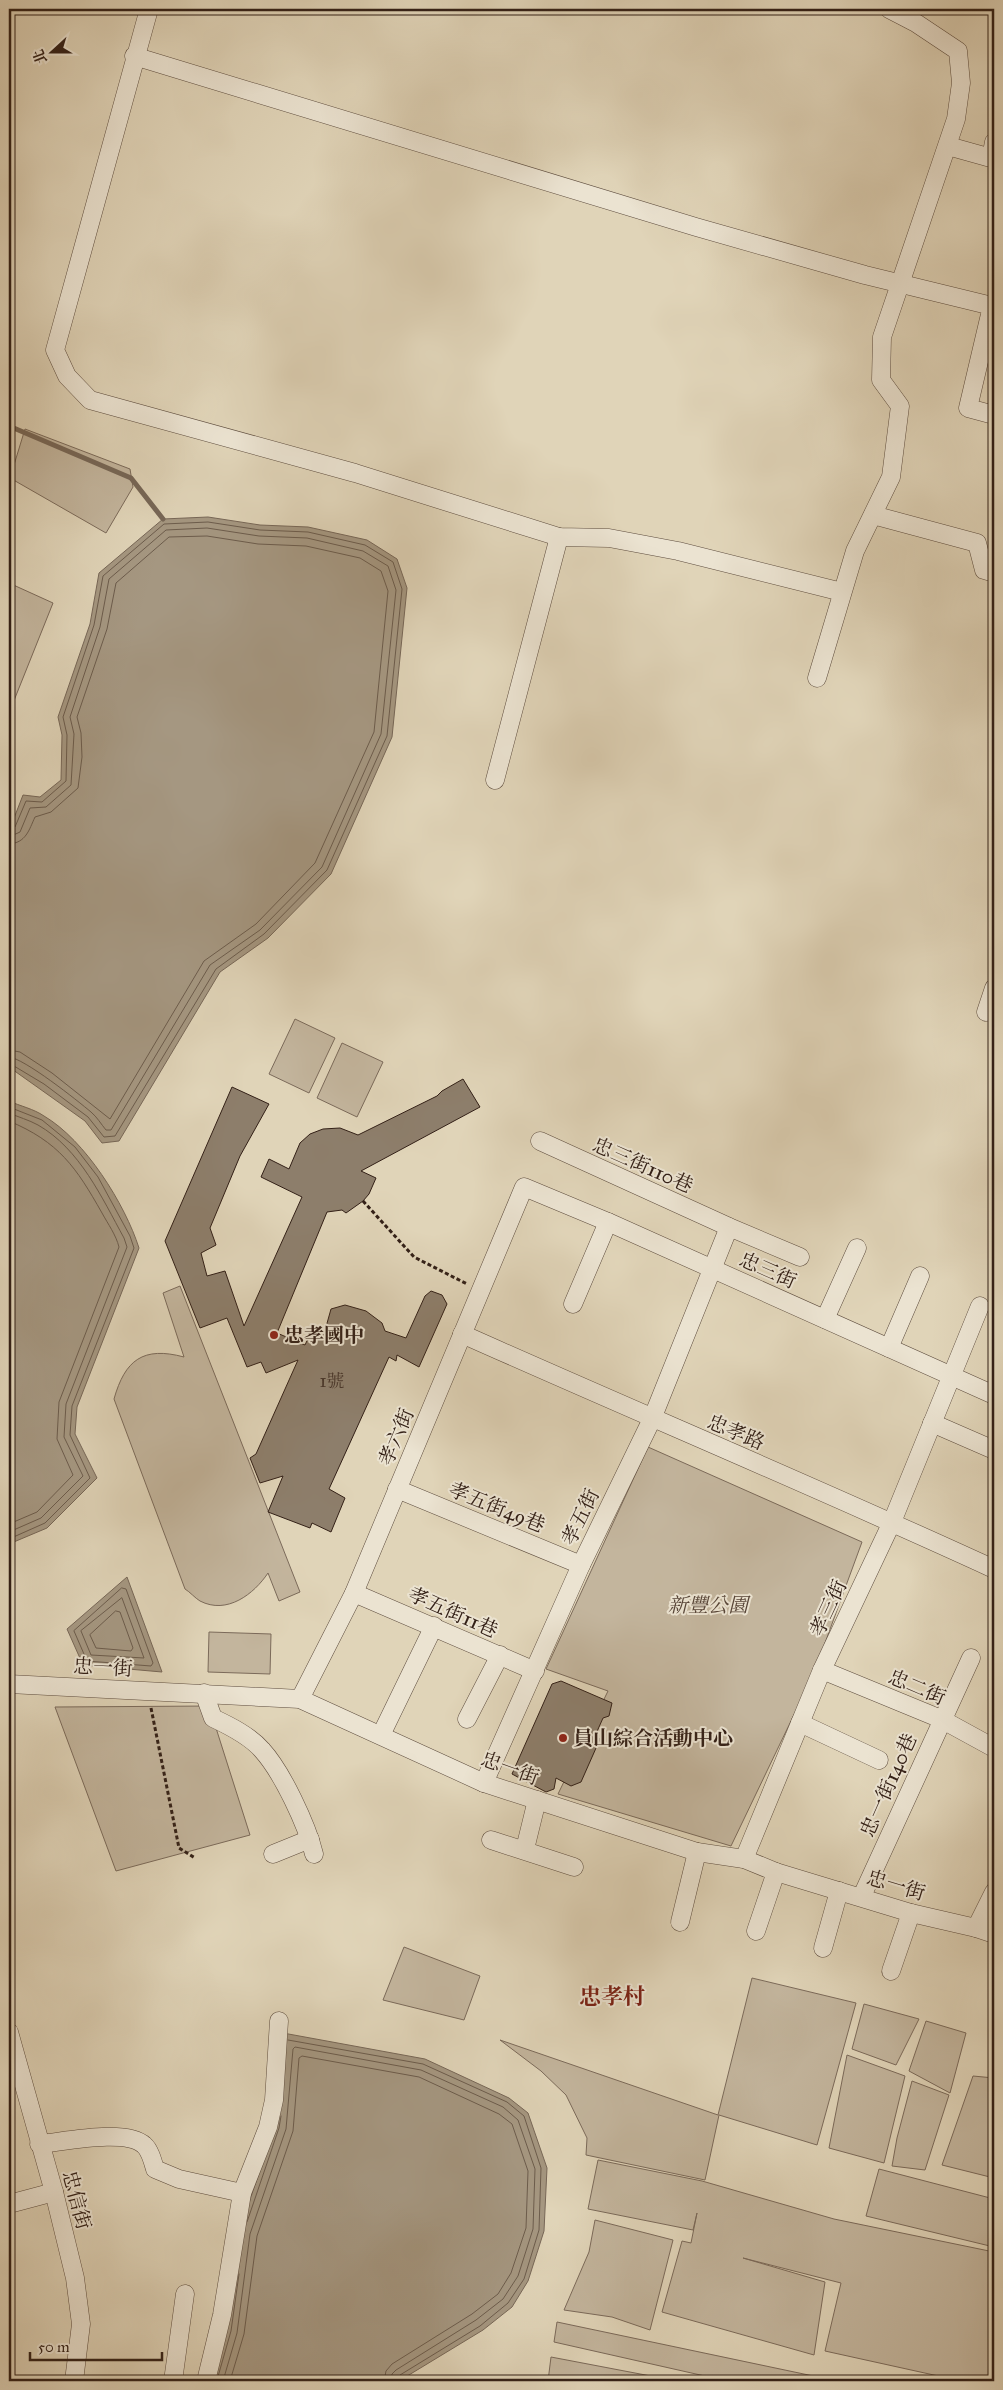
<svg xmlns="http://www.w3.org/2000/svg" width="1003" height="2390" viewBox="0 0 1003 2390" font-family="'IM FELL Great Primer','Noto Serif TC',serif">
	<rect width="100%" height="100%" fill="#e0d4b8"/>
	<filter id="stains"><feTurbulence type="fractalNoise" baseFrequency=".004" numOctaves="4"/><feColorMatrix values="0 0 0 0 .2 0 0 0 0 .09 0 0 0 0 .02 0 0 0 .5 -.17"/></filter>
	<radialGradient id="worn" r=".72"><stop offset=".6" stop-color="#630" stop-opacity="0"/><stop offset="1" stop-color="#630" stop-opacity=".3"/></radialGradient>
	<!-- green -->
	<g fill="#c3b59d" stroke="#7b6a5a">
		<path d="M 25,429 L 130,469 L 133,487 L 106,533 L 10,478 Z"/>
		<path d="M 9,583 L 53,603 L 9,713 Z"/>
		<path d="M 295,1019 L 335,1038 L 309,1093 L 269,1074 Z"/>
		<path d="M 342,1043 L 383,1062 L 357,1117 L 317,1098 Z"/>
		<path d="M 180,1286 L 300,1592 L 279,1601 L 268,1573 C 254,1594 227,1615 200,1601 C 195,1598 190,1592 185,1589 L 114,1399 C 125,1360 143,1346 184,1357 L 163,1293 Z"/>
		<path d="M 648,1447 L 862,1542 L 814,1673 L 731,1846 L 558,1794 L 608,1691 L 546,1669 Z"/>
		<path d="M 209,1632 L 271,1634 L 270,1674 L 208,1672 Z"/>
		<path d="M 209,1706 L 250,1835 L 116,1871 L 55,1707 Z"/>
		<path d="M 404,1947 L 480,1976 L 464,2020 L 383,2000 Z"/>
		<path d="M 752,1978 L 856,2003 L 817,2145 L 719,2115 L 705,2180 L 586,2155 L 587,2138 L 566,2095 L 541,2071 L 500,2040 L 718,2115 Z"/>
		<path d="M 864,2004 L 919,2019 L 896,2065 L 852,2049 Z"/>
		<path d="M 926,2021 L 966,2033 L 950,2093 L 909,2071 Z"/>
		<path d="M 847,2055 L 905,2076 L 884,2163 L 829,2148 Z"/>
		<path d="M 973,2076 L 994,2078 L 994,2178 L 942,2165 Z"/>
		<path d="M 912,2081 L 949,2095 L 925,2170 L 892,2166 L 897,2138 Z"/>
		<path d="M 598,2160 L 702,2181 L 834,2219 L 994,2252 L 994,2381 L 961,2381 L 825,2351 L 841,2283 L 743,2258 L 825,2282 L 814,2355 L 662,2312 L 682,2241 L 691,2243 L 697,2213 L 693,2230 L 588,2209 Z"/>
		<path d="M 879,2169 L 994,2199 L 994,2247 L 866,2216 Z"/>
		<path d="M 595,2220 L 673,2240 L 650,2330 L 612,2317 L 564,2310 L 589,2252 Z"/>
		<path d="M 557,2322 L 837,2381 L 727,2381 L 554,2342 Z"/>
		<path d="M 551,2357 L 677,2381 L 548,2381 Z"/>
	</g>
	<!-- water -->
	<g fill="#a59781" stroke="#776757">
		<path d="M 208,517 L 260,525 L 308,527 L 367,540 L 397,559 L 407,588 L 392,737 L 331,874 L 268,938 L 220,972 L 119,1141 L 102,1143 L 85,1121 L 9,1067 L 9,831 L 23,795 L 40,797 L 61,780 L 62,735 L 58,717 L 90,624 L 99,573 L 163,519 Z"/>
		<path d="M 9,1101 C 20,1106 34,1109 44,1116 C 85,1140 125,1204 139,1248 L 77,1407 L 75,1434 L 97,1478 L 47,1528 L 9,1544 Z"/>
		<path d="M 127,1577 L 162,1672 L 83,1665 L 67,1629 Z"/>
		<path d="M 283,2033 L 425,2059 L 509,2098 L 528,2113 L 547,2168 L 544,2231 L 528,2281 L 512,2307 L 483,2330 L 399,2381 L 211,2381 L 239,2232 L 275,2126 Z"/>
	</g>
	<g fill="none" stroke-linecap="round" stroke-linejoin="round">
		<!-- shore -->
		<g stroke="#6c5c4c" stroke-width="1">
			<path d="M 9,830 L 15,827 L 26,801 L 42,802 L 66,781 L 67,735 L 63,717 L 94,625 L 103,576 L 164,524 L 208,522 L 260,530 L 308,532 L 365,545 L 393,562 L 402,589 L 387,736 L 327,870 L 264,934 L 216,969 L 115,1136 L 104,1137 L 88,1117 L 44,1084 L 9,1063"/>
			<path d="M 9,837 L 20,832 L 30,808 L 46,807 L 71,785 L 74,734 L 70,717 L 100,627 L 109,579 L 166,530 L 207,528 L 259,536 L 307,538 L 363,551 L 388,566 L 396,590 L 381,734 L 322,867 L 260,930 L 210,965 L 111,1130 L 106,1130 C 101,1124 97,1117 91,1112 C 78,1101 24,1058 9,1057"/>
			<path d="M 9,844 C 26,843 29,830 35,817 L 51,812 L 78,788 L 82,757 L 81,733 L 77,717 L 107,629 L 116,583 L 169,537 L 207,536 L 258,544 L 306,546 L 360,558 L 381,571 L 388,591 L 374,732 L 315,863 L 256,924 L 204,961 L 110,1119 L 52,1073 L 20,1052 L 9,1050"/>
			<path d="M 9,1107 L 42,1120 L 75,1147 L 98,1177 L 130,1236 L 134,1248 L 72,1406 L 70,1435 L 90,1478 L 45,1523 L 9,1539"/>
			<path d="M 9,1113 C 18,1117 29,1120 38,1125 C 80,1149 102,1198 124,1238 L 127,1247 L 66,1404 L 64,1437 L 83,1476 L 41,1518 L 9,1532"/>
			<path d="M 9,1121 C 59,1142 76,1167 102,1213 C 108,1224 116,1235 119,1247 L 59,1402 L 57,1439 L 73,1475 L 37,1512 L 9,1524"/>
			<path d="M 122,1588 L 126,1589 L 153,1663 L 151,1666 L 87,1661 L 74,1631 Z"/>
			<path d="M 122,1598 L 144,1658 L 91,1655 L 81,1631 Z"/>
			<path d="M 116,1611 L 120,1612 L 133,1648 L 131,1651 L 96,1648 L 90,1635 Z"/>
			<path d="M 288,2040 L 423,2064 L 507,2102 L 524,2116 L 541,2168 L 539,2230 L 524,2279 L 508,2303 L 480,2326 L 400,2375 L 397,2381"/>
			<path d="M 247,2222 L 279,2128 L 281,2116"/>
			<path d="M 217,2380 L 231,2331 L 239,2274"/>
			<path d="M 223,2381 L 237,2333 L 250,2234 L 286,2129 L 293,2049 L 295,2047 L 421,2070 L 503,2107 L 518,2120 L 535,2169 L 533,2229 L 518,2276 L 503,2299 L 476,2320 L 396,2370 L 392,2374 L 391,2381"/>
			<path d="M 230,2381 L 244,2334 L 257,2236 L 293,2131 L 299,2058 L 302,2056 L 419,2077 L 499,2114 L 512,2124 L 528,2171 L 526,2228 L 511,2273 L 498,2294 L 472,2314 L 392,2364 L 386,2371 L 384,2381"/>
		</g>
		<!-- stream -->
		<path stroke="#776757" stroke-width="5" d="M 9,426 L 131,478 L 163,519"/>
	</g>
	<!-- building -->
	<g fill="#8d7e6b" stroke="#332017">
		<path d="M 463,1079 L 480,1107 L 361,1171 L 376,1178 L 369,1194 L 363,1201 L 346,1213 L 342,1210 L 327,1212 L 277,1333 L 305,1345 L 312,1330 L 324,1334 L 331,1309 L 345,1305 L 366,1311 L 382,1323 L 385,1331 L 406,1338 L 425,1296 L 431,1291 L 442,1295 L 447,1304 L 419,1367 L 397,1355 L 396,1361 L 389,1357 L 329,1489 L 345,1498 L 331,1532 L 312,1523 L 310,1528 L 268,1512 L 283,1476 L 260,1483 L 250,1458 L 256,1454 L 298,1360 L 266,1373 L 261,1362 L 247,1367 L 227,1318 L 200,1328 L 165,1241 L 232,1087 L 269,1104 L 240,1156 L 210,1228 L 216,1245 L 201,1253 L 207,1276 L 225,1271 L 244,1326 L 302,1197 L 261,1177 L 269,1159 L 289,1169 L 300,1143 L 310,1134 L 323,1129 L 340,1128 L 358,1135 L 437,1096 L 442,1091 Z"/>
		<path d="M 561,1681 L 612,1703 L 609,1716 L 603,1718 L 595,1736 L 600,1739 L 581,1782 L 571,1786 L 556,1778 L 554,1789 L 546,1792 L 512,1774 L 552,1684 Z"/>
	</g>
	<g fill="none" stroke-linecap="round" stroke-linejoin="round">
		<defs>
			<g id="minor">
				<path d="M 149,9 L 55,350 L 67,376 L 90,400 L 355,473 L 559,537 L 609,538 L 678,551 L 842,592"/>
				<path d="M 134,56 L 696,227 L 865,275 L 992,306 L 968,408 L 994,415"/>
				<path d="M 948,146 L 991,158 L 994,142"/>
				<path d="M 873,515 L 977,543 L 984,570 L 994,573"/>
				<path d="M 817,678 L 855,551 L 891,477 L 900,406 L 881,380 L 882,337 L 956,119 L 961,83 L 958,51 L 916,23 L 889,9"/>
				<path d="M 495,780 L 559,537"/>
				<path d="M 986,1012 L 994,988"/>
				<path d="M 540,1141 L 729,1227 L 800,1257"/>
				<path d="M 573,1304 L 608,1222"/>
				<path d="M 825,1319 L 857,1248"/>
				<path d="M 462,1334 C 639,1413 818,1488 994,1569"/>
				<path d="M 889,1348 L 920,1276"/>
				<path d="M 932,1423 L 994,1450"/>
				<path d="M 397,1489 L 581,1565"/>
				<path d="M 354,1593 L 535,1671"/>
				<path d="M 822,1670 L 941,1719 L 994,1748"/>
				<path d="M 9,1684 L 300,1699 L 484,1783 L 697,1852 L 744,1859 L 776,1872 L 911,1913 L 976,1928 L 994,1934"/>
				<path d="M 204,1693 L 213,1718 C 230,1726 250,1736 262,1750 C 282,1772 307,1825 314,1854"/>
				<path d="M 300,1699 L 354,1593 L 524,1187 L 608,1222 L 994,1395"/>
				<path d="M 467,1719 L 500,1655"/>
				<path d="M 800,1723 L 879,1760"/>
				<path d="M 381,1735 L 434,1626"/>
				<path d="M 484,1783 L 581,1565 L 652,1419 L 729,1227"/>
				<path d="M 491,1840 L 574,1867"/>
				<path d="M 525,1849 L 537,1800"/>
				<path d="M 273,1854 L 310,1839"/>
				<path d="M 744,1859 L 822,1670 L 892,1522 L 980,1306"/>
				<path d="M 862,1896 L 971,1658"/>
				<path d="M 680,1922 L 697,1852"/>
				<path d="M 976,1928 L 994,1892"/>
				<path d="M 756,1931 L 776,1872"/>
				<path d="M 823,1948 L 839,1891"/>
				<path d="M 891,1971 L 911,1913"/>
				<path d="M 9,2032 L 54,2192 L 75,2278 L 81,2324 L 74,2381"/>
				<path d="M 39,2144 C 63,2142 126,2128 144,2145 C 150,2150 153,2162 155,2169 L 179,2179 L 242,2193"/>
				<path d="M 9,2204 L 54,2192"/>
				<path d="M 173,2381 L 185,2294"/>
				<path d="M 206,2381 L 222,2315 L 242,2193 L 268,2127 L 274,2100 L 279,2021"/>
			</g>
		</defs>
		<!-- minor casing -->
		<use href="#minor" stroke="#5e4d3f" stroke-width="19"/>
		<!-- path -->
		<g stroke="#332017" stroke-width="3" stroke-dasharray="4 2.5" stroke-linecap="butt">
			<path d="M 363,1201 L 414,1257 L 467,1284"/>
			<path d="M 151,1708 L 179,1848 L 195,1858"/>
		</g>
		<!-- minor -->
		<use href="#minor" stroke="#ebe3d1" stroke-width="18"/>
	</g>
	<!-- markers -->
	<g fill="#8f2418" stroke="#ebe3d1" stroke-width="2">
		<circle cx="274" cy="1335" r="5"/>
		<circle cx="563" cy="1738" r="5"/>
	</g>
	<g text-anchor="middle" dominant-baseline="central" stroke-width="4" stroke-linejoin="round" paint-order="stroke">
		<!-- number labels -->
		<g font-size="18" fill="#4a382c">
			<text x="332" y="1381">1號</text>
		</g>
		<!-- street labels -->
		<g font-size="20" fill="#332017" stroke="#ebe3d1">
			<text transform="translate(643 1165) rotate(24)">忠三街110巷</text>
			<text transform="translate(768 1270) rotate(24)">忠三街</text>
			<text transform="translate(736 1432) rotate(23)">忠孝路</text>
			<text transform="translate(396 1437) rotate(-67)">孝六街</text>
			<text transform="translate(497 1507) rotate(22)">孝五街49巷</text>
			<text transform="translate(580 1517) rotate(-64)">孝五街</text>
			<text transform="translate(828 1608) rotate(-65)">孝三街</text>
			<text transform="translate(453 1612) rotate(24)">孝五街11巷</text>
			<text transform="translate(103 1667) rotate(3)">忠一街</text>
			<text transform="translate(917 1687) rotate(23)">忠二街</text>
			<text transform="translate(510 1768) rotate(20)">忠一街</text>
			<text transform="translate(888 1785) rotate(-66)">忠一街140巷</text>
			<text transform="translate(896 1885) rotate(17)">忠一街</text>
			<text transform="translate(77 2200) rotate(75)">忠信街</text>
		</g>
		<!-- poi labels -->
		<g font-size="20" font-weight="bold" fill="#332017" stroke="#ebe3d1" text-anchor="start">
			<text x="284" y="1335">忠孝國中</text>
			<text x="573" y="1738">員山綜合活動中心</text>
		</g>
		<!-- park labels -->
		<g font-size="20" font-style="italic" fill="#574538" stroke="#ebe3d1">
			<text x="708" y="1605">新豐公園</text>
		</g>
		<!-- quarter labels -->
		<g font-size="22" font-weight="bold" fill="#7a1f14" stroke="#ebe3d1">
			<text x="612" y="1996">忠孝村</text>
		</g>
	</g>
	<!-- margin -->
	<rect width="1003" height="2390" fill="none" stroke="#e0d4b8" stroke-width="30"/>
	<rect x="10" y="10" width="983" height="2370" fill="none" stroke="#332017" stroke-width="2.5"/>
	<rect x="15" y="15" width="973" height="2360" fill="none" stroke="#332017"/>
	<!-- north arrow -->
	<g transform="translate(52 52) rotate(249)" stroke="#ebe3d1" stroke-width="4" paint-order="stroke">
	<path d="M0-4L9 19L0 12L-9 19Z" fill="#332017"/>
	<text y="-8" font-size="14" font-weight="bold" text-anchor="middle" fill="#332017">北</text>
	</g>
	<!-- scale -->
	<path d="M30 2352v8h132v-8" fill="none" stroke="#332017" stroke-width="2.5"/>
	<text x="38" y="2352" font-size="15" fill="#332017" stroke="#ebe3d1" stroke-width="4" paint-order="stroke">50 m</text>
	<rect width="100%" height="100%" filter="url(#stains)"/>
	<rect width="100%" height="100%" fill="url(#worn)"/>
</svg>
